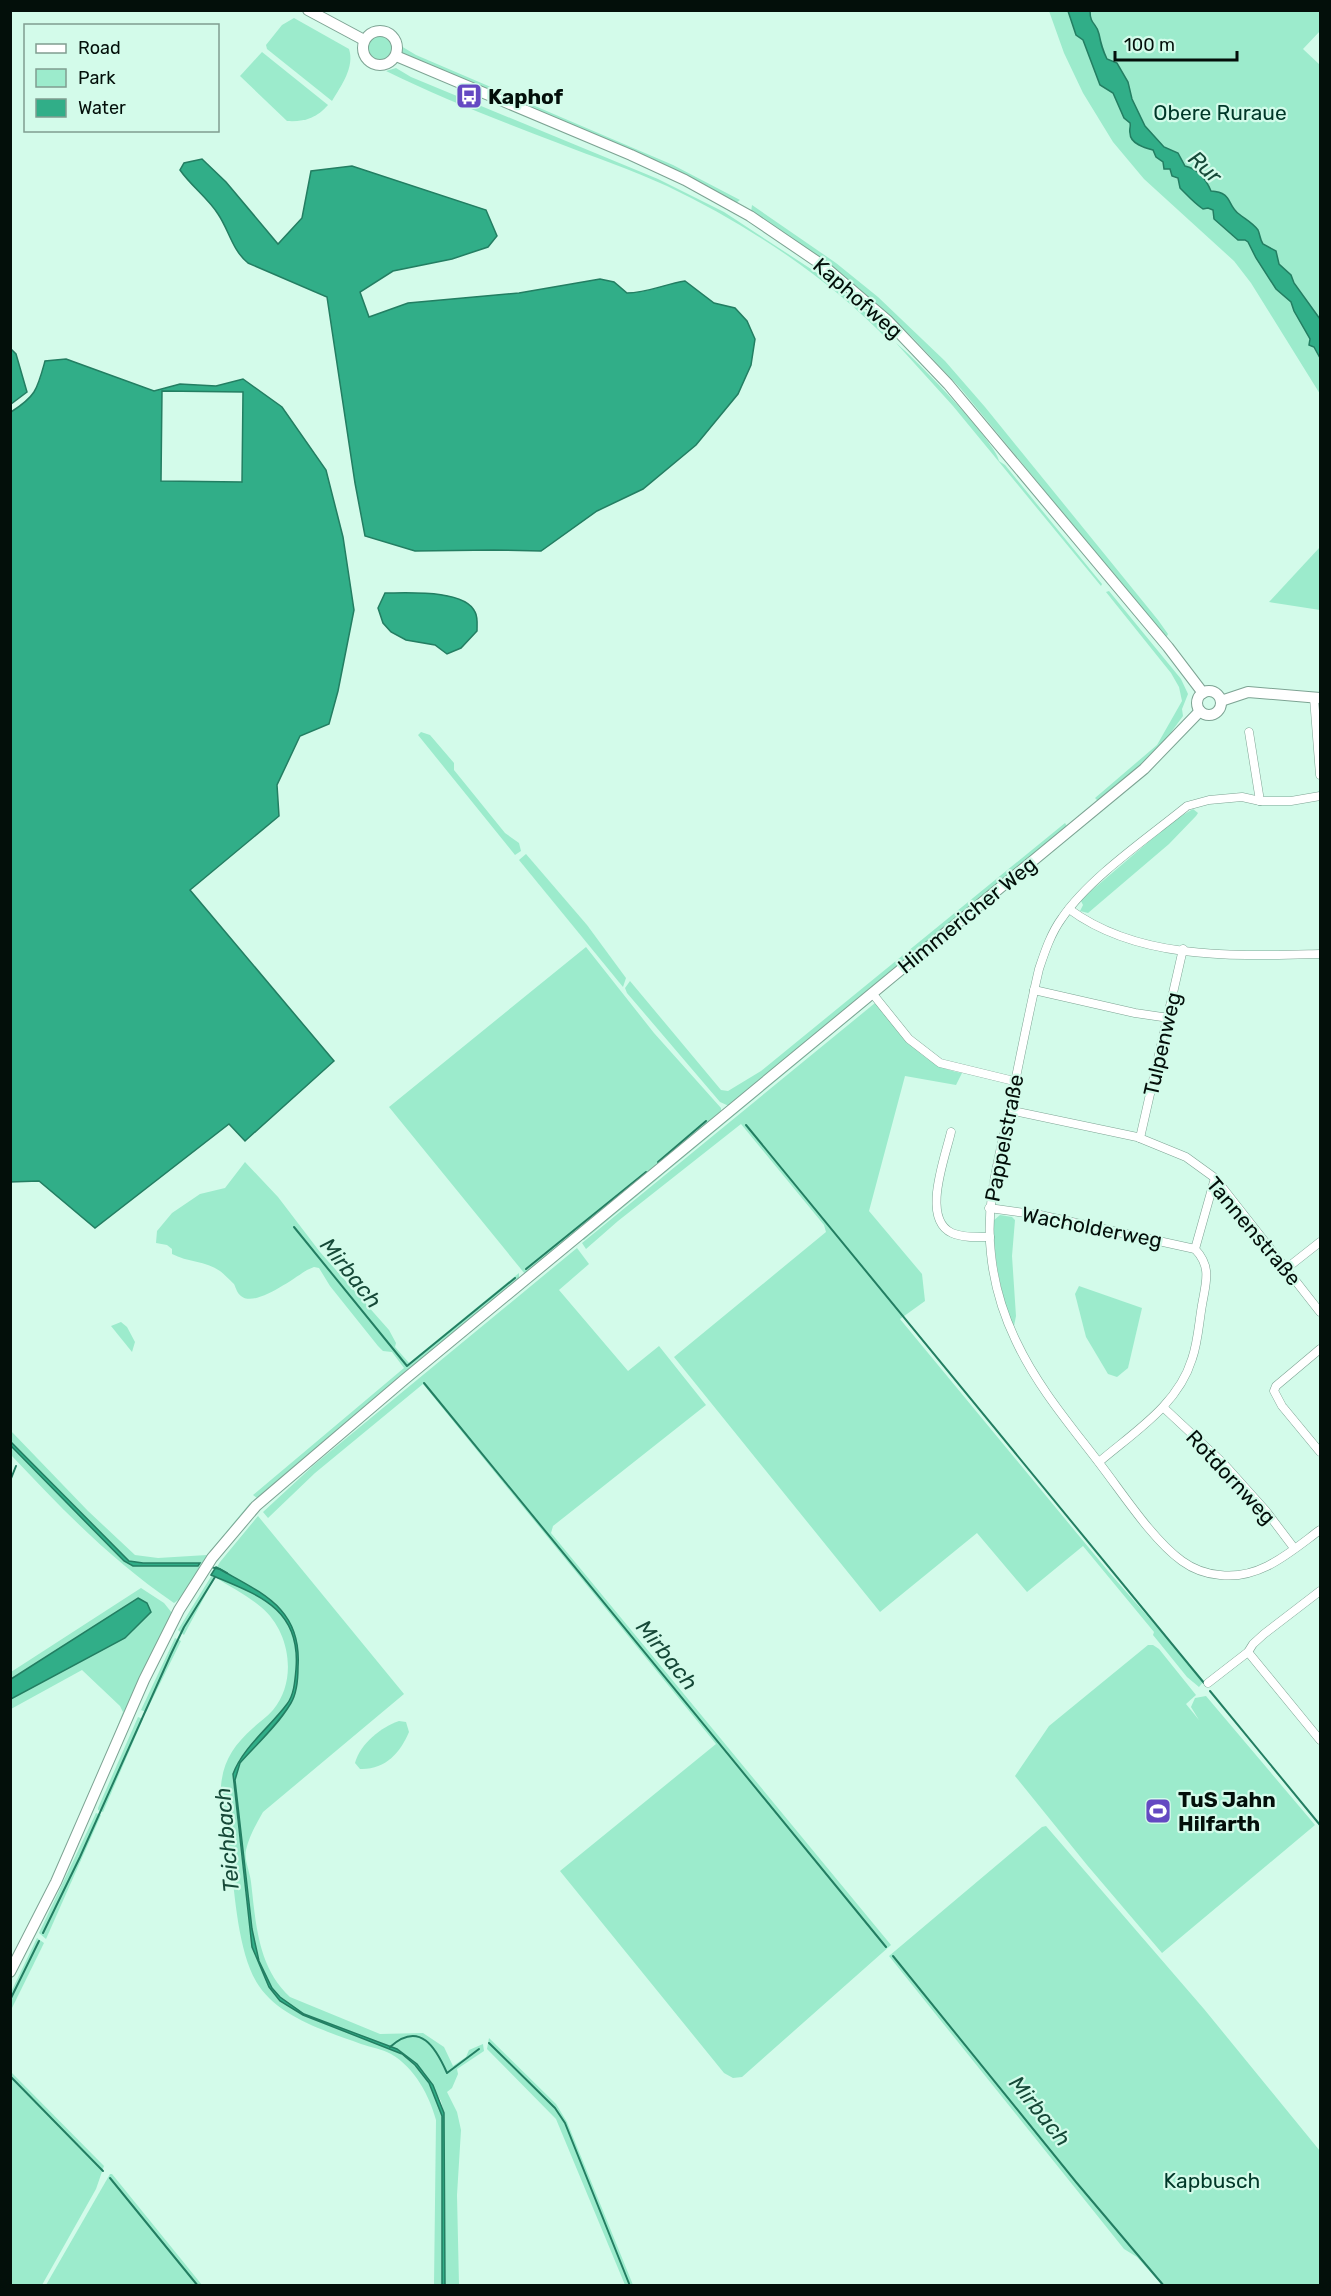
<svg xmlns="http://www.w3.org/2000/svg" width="1331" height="2296" viewBox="0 0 1331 2296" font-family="Rubik,sans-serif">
	<rect width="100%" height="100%" fill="#d3fbea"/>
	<!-- green -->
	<g fill="#9cebcc">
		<path d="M 1049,11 L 1320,11 L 1320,31 L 1303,49 L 1320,65 L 1320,394 L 1251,283 L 1234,261 L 1144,179 L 1113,142 L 1083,93 L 1064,53 Z"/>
		<path d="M 294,18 L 349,49 C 355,67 341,86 332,101 L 267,49 L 266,45 L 282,25 Z"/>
		<circle cx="380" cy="49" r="13"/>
		<path d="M 396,43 L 416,55 L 673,165 L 740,200 L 736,203 L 397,51 Z"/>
		<path d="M 262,52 L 328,105 C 317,118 304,122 287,121 L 240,76 Z"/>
		<path d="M 396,68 L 411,77 L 658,179 L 724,212 L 814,271 L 855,303 L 893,338 L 890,342 C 828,277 748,225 667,186 C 632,170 594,157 558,143 C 500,121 441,98 386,71 Z"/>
		<path d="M 752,205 L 836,263 L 878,297 L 945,361 L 985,407 L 1158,620 L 1168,634 L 1166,638 L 961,389 L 913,338 L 869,298 L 751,212 Z"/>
		<path d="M 896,343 C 914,357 997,443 999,461 L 1005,465 L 1102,584 L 1101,586 L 953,406 Z"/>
		<path d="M 1320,547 L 1320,610 L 1269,602 Z"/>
		<path d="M 1109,591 L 1181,679 L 1188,694 L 1182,709 L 1183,716 L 1161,746 L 1145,764 L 1098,801 L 1095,798 L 1157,745 L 1182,701 L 1179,687 L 1171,673 L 1106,592 Z"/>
		<path d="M 421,732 L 430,735 L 454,763 L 454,770 L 505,833 L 519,843 L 521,851 L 515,855 L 418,735 Z"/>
		<path d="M 1193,809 L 1198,813 L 1196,816 L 1169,844 L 1088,913 L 1080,911 L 1083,905 L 1081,901 L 1091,891 L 1173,821 Z"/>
		<path d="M 1065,823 L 1067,826 L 729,1106 L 720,1102 L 627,993 L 625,988 L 630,981 L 721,1090 L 728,1091 L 761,1071 Z"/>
		<path d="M 526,854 L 587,925 L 626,978 L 623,987 L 519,860 Z"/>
		<path d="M 586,947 L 654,1033 L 721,1108 L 721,1111 L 525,1274 L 389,1107 Z"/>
		<path d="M 869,1002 L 871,1002 L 584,1240 L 581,1239 Z"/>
		<path d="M 875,1003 C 901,1033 921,1066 962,1073 L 956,1085 L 905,1076 L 869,1211 L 922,1274 L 925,1301 L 900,1319 L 1108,1571 L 1204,1681 L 1199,1687 L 1187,1677 L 1153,1635 L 1154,1632 L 1083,1546 L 1027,1592 L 977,1533 L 880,1612 L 674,1357 L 826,1232 L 824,1225 L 741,1124 L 618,1221 L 586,1249 L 582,1243 Z"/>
		<path d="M 245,1162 L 278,1197 L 320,1252 L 389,1330 L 396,1343 L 395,1347 L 409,1363 L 519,1273 L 519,1279 L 430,1351 L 257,1498 L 253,1495 L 404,1368 L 392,1352 L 383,1351 L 378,1346 L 330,1286 L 319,1268 L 314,1267 L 307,1270 C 294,1278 255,1308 241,1296 C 237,1293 236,1288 234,1284 C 230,1280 224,1274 220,1271 C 206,1261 187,1262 172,1254 L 172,1249 L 167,1245 L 156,1243 L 157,1231 L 172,1213 L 200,1194 L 225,1188 Z"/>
		<path d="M 1000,1215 L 1012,1217 L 1015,1220 L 1012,1256 L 1016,1316 L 1014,1326 L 1012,1325 C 1000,1290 994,1258 993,1221 Z"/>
		<path d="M 577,1248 L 589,1264 L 559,1290 L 628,1371 L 659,1346 L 706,1405 L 553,1526 L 551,1533 L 891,1945 L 742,2077 L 733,2078 L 724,2073 L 560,1871 L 716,1744 L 423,1384 L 315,1473 L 268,1518 L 263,1512 L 315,1464 Z"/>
		<path d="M 1079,1286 L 1142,1308 L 1128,1368 L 1117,1377 L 1108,1374 L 1086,1337 L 1075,1294 Z"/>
		<path d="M 121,1322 L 127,1327 L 135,1342 L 132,1352 L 111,1326 Z"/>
		<path d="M 11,1431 L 88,1511 L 135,1555 L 158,1558 L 207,1555 L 250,1503 L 251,1506 L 202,1563 L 181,1598 L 174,1603 C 111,1560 63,1510 11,1455 Z"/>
		<path d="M 258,1516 L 404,1694 L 263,1812 C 256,1824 249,1837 246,1850 C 244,1860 250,1872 251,1882 C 256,1925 258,1967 290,1997 L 380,2034 L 423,2033 L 444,2047 L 453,2066 L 466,2057 L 469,2050 L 483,2044 L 484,2051 L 457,2069 L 458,2074 L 452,2088 L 447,2092 L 457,2112 L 461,2130 L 457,2195 L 459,2285 L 445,2285 L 444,2113 L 441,2101 L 424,2072 L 397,2049 L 304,2014 L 280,1997 L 272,1988 L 259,1961 L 252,1929 L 235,1780 L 240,1763 L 266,1733 L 264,1731 L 239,1760 L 233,1779 L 252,1947 L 269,1987 L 280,2001 L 303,2015 L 398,2052 L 415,2065 L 429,2083 L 436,2097 L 442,2116 L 442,2285 L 434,2285 L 436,2120 C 429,2095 415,2068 391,2054 C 382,2049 370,2047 361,2044 C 326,2031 281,2018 259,1986 C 239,1957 235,1898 231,1863 C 228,1837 225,1812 221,1786 C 223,1761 234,1745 253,1728 C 259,1722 267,1717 273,1710 C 298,1680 290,1631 261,1607 C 247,1595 230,1587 215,1577 L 184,1635 L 178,1630 L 220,1562 Z"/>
		<path d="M 141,1588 L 164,1603 L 172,1613 L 103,1764 L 123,1712 L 120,1706 L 82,1670 L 11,1709 L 11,1699 L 125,1638 L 151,1612 L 138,1598 L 11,1679 L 11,1672 Z"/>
		<path d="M 175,1638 L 181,1641 L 146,1712 L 141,1710 Z"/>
		<path d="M 1148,1645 L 1153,1645 L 1159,1649 L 1196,1695 L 1186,1704 L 1199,1720 L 1191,1707 L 1195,1698 L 1206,1696 L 1315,1825 L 1162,1953 L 1087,1865 L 1015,1776 L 1049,1726 Z"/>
		<path d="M 138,1717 L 143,1719 L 103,1812 L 98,1810 L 98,1808 Z"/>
		<path d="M 399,1721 L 406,1722 L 409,1732 C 400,1753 385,1770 360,1769 L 355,1763 C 360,1744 381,1727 399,1721 Z"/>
		<path d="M 96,1813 L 101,1815 L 46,1939 L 39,1933 Z"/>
		<path d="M 1046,1826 L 1204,2009 L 1320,2151 L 1320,2285 L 1162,2285 L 1137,2257 L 1124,2249 L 889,1956 L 1042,1827 Z"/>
		<path d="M 37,1938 L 44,1943 L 11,2010 L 11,1992 Z"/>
		<path d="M 489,2038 L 556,2104 L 567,2122 L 633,2285 L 625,2285 L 556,2119 L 487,2049 Z"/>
		<path d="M 10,2071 L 104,2166 L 96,2189 L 42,2285 L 11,2285 Z"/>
		<path d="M 110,2174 L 112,2174 L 202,2285 L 46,2285 Z"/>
	</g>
	<!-- water -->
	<g fill="#31ae88" stroke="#237e62" stroke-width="1.5" fill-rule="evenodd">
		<path d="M 1068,11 L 1090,11 C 1090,25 1097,23 1099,34 C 1101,44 1102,49 1107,59 L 1117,63 L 1128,82 L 1132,99 L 1145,126 L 1164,147 L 1178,153 L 1185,166 C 1198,169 1206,179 1211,191 C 1233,192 1227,206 1239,214 C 1245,219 1253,223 1258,230 C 1260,234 1260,240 1263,244 L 1276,251 L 1279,264 L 1291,275 L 1294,283 L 1320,319 L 1320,358 L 1314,347 L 1309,345 L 1310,339 L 1294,311 L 1291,302 L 1276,289 L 1256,258 L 1248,242 L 1245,240 L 1238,240 L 1214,219 L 1213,210 L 1208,208 L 1203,209 C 1194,203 1188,196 1180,188 L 1178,178 L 1172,176 L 1170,169 L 1164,169 L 1163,162 L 1156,157 L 1153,150 C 1145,148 1130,144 1130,133 C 1129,129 1131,126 1130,123 L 1124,118 L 1113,93 L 1100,85 L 1083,40 L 1076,35 Z"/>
		<path d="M 202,159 L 226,182 L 278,244 L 302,218 L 311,171 L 352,166 L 486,210 L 497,236 L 488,247 L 452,259 L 393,271 L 360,292 L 369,317 L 408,303 L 519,293 L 600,279 L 614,282 L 627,293 C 647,293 665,284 685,281 L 714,303 L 735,308 L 747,321 L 755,339 L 751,365 L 738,394 L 696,445 L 643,489 L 597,511 L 541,551 L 494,550 L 415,551 L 365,536 L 355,483 L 327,297 L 248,263 C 232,250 229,230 218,214 C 208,198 191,186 180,170 L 184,163 Z"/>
		<path d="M 10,348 L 16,354 L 27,392 L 11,404 Z"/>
		<path d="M 66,359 L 154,391 L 180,384 L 216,386 L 243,379 L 282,407 L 326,470 L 343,537 L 354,610 L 338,691 L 329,724 L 300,736 L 277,785 L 279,816 L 190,890 L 334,1061 L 245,1141 L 229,1124 L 95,1228 L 39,1181 L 10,1182 L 11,412 C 36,396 37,390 45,361 ZM 162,391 L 243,392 L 242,482 L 161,481 Z"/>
		<path d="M 385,593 C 407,593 465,589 475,612 C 478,617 477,625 477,631 L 461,648 L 447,654 L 435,645 L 406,640 L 391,632 L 383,623 L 378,608 Z"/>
		<path d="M 11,1442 L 129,1561 L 143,1563 L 200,1563 L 198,1566 L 133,1566 L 124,1561 L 11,1446 Z"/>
		<path d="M 216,1567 C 261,1593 302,1607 298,1667 C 298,1679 297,1693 291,1703 C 278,1725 257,1744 240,1763 L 235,1780 L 252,1929 L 259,1961 L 272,1988 L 280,1997 L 304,2014 L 397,2049 L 417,2064 L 433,2085 L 444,2113 L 445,2285 L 442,2285 L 442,2116 L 429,2083 L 415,2065 L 402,2054 L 303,2015 L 280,2001 L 269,1987 L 252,1947 L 233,1774 C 243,1747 270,1727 287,1704 C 294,1695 295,1681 296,1669 C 301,1608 258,1595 211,1575 Z"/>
		<path d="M 138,1598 L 147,1603 L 151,1612 L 125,1638 L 11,1699 L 11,1679 Z"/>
	</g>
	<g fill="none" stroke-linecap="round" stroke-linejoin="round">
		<!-- stream -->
		<g stroke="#237e62" stroke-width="2">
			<path d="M 746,1125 L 1204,1683"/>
			<path d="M 658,1162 L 706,1121"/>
			<path d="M 294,1227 L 407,1366 L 515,1278"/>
			<path d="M 526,1269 L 646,1172"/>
			<path d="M 424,1383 L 886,1947"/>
			<path d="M 10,1481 L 16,1466"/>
			<path d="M 210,1567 L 220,1569 L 227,1573"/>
			<path d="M 1210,1691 L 1320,1825"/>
			<path d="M 43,1933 L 80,1857 L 171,1654 L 184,1627 L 215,1577"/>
			<path d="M 893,1956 L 1076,2182 L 1164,2286"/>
			<path d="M 10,2000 L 39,1941"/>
			<path d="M 489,2043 L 555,2108 L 565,2123 L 630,2286"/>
			<path d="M 390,2047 C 420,2020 436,2048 447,2073 L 479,2049"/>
			<path d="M 10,2076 L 103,2171"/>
			<path d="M 110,2178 L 198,2286"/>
		</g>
		<defs>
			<g id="street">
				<path d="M 1314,698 L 1320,775"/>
				<path d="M 1249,732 L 1260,801"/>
				<path d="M 1320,796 L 1291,801 L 1260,801 L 1242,797 L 1209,800 L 1187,806 C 1148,838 1090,877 1062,918 C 1051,933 1045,951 1039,969 C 1028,1016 1019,1064 1009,1111 C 999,1159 985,1204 991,1254 C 994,1284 1003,1314 1016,1341 C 1038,1388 1072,1427 1103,1468 C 1125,1497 1154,1541 1182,1561 C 1193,1569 1207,1574 1220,1575 C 1260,1580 1290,1552 1320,1530"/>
				<path d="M 1069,909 C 1139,961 1237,956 1320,954"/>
				<path d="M 1034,990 L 1135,1013 L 1169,1018"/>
				<path d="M 872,993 L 909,1039 L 940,1063 L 1014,1081"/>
				<path d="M 1009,1110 L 1137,1137 L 1186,1157 L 1215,1178 L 1320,1312"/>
				<path d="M 951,1132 C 945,1158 921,1219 952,1233 C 963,1238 978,1237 990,1237"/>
				<path d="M 1140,1138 L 1183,949"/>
				<path d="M 989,1208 L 1040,1215 L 1195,1249"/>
				<path d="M 1287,1268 L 1320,1242"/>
				<path d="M 1320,1349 L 1276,1386 L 1274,1391 L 1282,1406 L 1320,1452"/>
				<path d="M 1164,1408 L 1223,1463 L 1266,1511 L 1294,1548"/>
				<path d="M 1099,1462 C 1134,1432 1178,1405 1192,1359 C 1198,1342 1199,1322 1202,1305 C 1206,1282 1212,1267 1195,1249 L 1215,1178"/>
				<path d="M 1248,1652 L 1320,1740"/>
				<path d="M 1208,1683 L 1248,1652 L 1253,1644 L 1264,1634 L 1320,1591"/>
			</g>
			<g id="secondary">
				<path d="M 308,10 L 364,40"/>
				<circle cx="380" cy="48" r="17"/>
				<path d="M 396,56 L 631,155 L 685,180 L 750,216 L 825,267 L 887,320 L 948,384 L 1168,647 L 1203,693"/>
				<circle cx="1209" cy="703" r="12"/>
				<path d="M 1221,701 L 1248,692 L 1320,698"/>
				<path d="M 10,1972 L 56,1882 L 144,1680 L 179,1610 L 212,1558 L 256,1506 L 405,1379 L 1144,769 L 1200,711"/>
			</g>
		</defs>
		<!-- street casing -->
		<use href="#street" stroke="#7da393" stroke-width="9"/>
		<!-- secondary casing -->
		<use href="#secondary" stroke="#7da393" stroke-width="12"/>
		<!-- street -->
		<use href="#street" stroke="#fff" stroke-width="8"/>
		<!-- secondary -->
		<use href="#secondary" stroke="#fff" stroke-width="10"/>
	</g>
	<!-- icons -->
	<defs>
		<symbol id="bus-square" viewBox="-11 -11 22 22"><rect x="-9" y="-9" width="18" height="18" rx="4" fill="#6449c2" stroke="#d3fbea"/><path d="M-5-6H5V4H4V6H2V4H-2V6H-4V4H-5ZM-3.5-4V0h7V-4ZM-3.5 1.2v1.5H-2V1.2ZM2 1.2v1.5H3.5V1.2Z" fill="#fff"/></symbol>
		<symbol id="stadium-square" viewBox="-11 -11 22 22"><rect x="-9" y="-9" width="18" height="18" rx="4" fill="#6449c2" stroke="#d3fbea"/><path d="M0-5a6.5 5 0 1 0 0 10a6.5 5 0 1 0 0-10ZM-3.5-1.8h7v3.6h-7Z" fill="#fff"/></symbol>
	</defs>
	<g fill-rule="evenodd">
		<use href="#bus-square" x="454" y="81" width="30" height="30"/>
		<use href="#stadium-square" x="1143" y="1796" width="30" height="30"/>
	</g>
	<g text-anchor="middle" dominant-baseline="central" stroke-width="4.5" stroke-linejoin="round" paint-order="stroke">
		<!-- poi labels -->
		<g font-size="21" font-weight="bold" fill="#030f0a" stroke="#d3fbea" text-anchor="start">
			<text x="488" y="96">Kaphof</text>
			<text x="1178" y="1799">TuS Jahn<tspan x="1178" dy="24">Hilfarth</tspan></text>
		</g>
		<!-- park labels -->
		<g font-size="21" fill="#003728" stroke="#d3fbea">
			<text x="1220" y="112">Obere Ruraue</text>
			<text x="1212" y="2180">Kapbusch</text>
		</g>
		<!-- street labels -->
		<g font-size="21" fill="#030f0a" stroke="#d3fbea">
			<text transform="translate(858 298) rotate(41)">Kaphofweg</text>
			<text transform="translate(967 915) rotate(-39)">Himmericher Weg</text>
			<text transform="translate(1162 1044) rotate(-77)">Tulpenweg</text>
			<text transform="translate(1004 1138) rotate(-79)">Pappelstraße</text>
			<text transform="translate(1092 1227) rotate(11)">Wacholderweg</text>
			<text transform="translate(1254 1231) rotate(50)">Tannenstraße</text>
			<text transform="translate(1231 1477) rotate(47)">Rotdornweg</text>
		</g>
		<!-- water labels -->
		<g font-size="22" font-style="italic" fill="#164938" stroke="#d3fbea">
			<text transform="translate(1205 167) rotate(43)">Rur</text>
			<text transform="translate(351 1273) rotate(51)">Mirbach</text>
			<text transform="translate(667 1655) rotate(51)">Mirbach</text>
			<text transform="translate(227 1840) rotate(-95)">Teichbach</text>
			<text transform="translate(1040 2111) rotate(51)">Mirbach</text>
		</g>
	</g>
	<!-- border -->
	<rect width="1331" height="2296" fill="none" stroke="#030f0a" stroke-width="24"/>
	<!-- legend -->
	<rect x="24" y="24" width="195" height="108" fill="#d3fbea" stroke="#809d90" stroke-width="1.5"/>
	<rect x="36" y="44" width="30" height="9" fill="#ffffff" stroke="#809d90" stroke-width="1.5"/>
	<text x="78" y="54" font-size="18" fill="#030f0a">Road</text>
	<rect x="36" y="69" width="30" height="18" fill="#9cebcc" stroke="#809d90" stroke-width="1.5"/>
	<text x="78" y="84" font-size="18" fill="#030f0a">Park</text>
	<rect x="36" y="99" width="30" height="18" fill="#31ae88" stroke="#809d90" stroke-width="1.5"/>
	<text x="78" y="114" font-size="18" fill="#030f0a">Water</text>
	<!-- scale -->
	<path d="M1115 51v9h122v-9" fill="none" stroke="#030f0a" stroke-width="3"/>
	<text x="1124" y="51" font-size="18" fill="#030f0a" stroke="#d3fbea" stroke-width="4.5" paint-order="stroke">100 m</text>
</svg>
